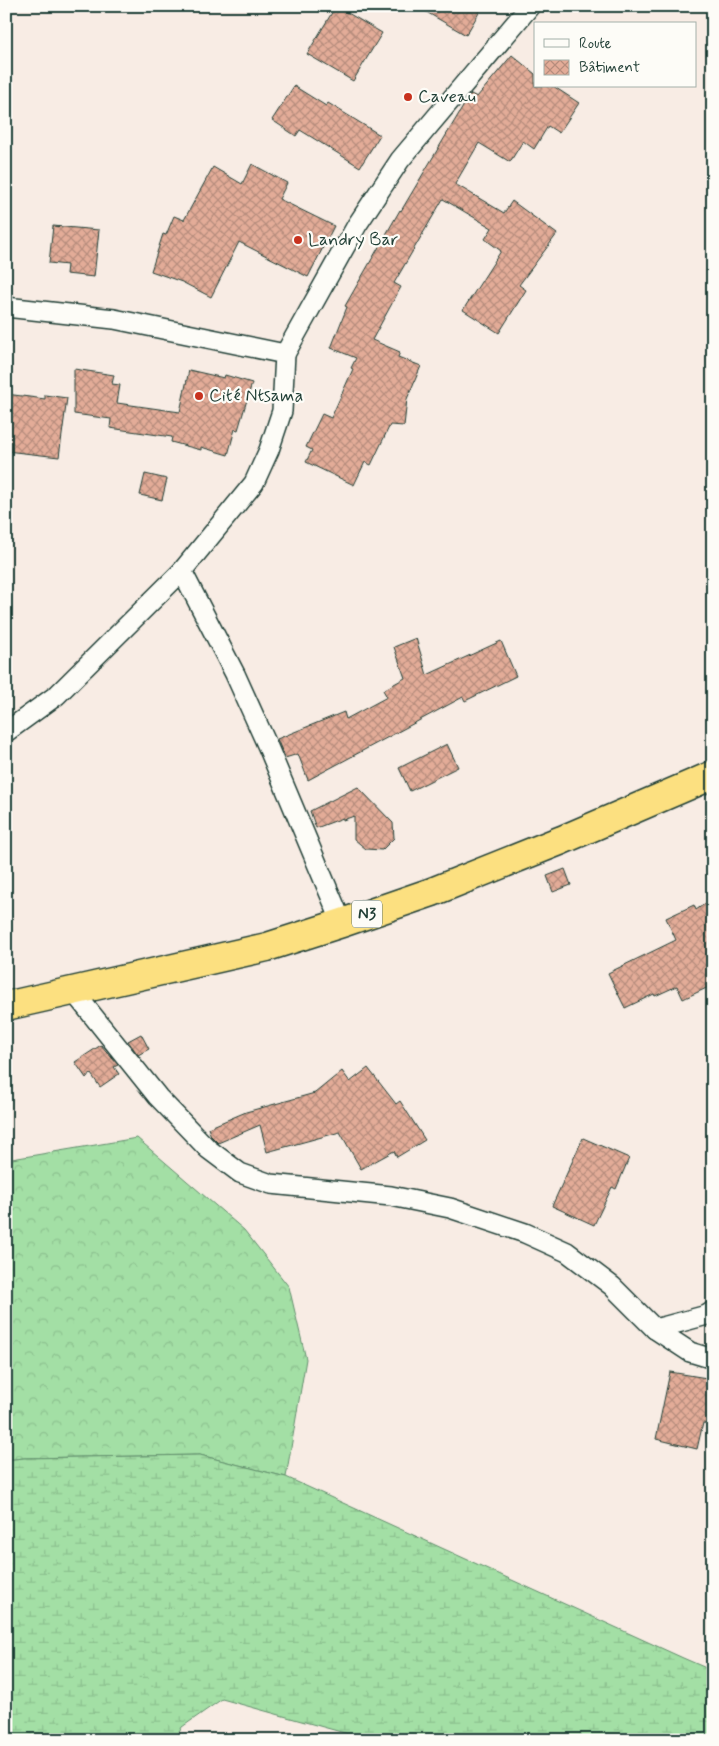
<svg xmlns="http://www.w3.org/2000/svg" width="719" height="1746" viewBox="0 0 719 1746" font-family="Mynerve,sans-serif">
	<defs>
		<pattern id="forest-crowns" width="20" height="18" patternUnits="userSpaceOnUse" patternTransform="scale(1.25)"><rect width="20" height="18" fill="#a3dfa5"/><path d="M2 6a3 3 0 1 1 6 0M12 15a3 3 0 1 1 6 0" fill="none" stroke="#8cc08f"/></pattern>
		<pattern id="wetland-marsh" width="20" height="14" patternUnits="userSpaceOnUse" patternTransform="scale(1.25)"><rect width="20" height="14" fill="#a3dfa5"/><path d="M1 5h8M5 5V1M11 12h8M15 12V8" fill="none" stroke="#8cc08f"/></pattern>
		<pattern id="building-cross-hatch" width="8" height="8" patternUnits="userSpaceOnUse" patternTransform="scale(1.25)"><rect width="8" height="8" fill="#e3ac98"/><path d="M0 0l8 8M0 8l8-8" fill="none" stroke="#b78d7d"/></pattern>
	</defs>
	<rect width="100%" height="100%" fill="#f8ece4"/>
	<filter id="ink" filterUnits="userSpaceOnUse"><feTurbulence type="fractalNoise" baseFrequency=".02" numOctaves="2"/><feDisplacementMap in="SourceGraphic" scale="10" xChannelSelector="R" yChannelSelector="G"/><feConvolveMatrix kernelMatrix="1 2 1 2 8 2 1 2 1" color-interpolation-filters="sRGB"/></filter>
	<g filter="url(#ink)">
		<!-- forest -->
		<path fill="url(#forest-crowns)" stroke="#618e6c" d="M 137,1138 L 244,1230 L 289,1287 L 306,1359 L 286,1477 L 200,1455 L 24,1458 L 6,1460 L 6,1160 Z"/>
		<!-- wetland -->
		<path fill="url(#wetland-marsh)" stroke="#618e6c" d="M 200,1455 L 286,1477 L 683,1658 L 713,1671 L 713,1740 L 370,1740 L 222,1699 L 182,1727 L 175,1740 L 6,1740 L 6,1460 L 24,1458 Z"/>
		<!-- building -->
		<g fill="url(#building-cross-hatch)" stroke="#1f3d34">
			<path d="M 336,6 L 382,33 L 353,81 L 307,54 Z"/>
			<path d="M 416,6 L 483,6 L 466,35 Z"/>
			<path d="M 512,55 L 535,74 L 535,86 L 553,86 L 579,103 L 559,133 L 548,126 L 534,149 L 523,141 L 510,162 L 479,143 L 455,184 L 504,213 L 512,201 L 557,234 L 519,285 L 526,290 L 499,333 L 463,310 L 501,251 L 485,239 L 492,228 L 443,199 L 394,283 L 401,287 L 372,340 L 400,352 L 398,357 L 421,366 L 407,399 L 404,426 L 390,425 L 371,465 L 365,462 L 354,485 L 306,462 L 312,450 L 306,447 L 322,414 L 331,418 L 353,369 L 351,368 L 356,358 L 331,348 L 347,307 L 345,306 L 400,210 L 401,211 L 470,95 L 471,94 L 477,97 Z"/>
			<path d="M 294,86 L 326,106 L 328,103 L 380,135 L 360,167 L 300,130 L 296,136 L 272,120 Z"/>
			<path d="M 252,164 L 287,183 L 279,199 L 334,226 L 308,277 L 239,242 L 211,297 L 182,282 L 151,271 L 163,234 L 166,235 L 174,216 L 184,220 L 213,167 L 242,184 Z"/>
			<path d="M 53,226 L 99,230 L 94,277 L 66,274 L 67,265 L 49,263 Z"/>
			<path d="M 74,369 L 114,375 L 112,384 L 120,385 L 117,403 L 180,412 L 189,370 L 224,378 L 225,375 L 252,383 L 238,430 L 235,429 L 228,455 L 201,447 L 201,450 L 171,442 L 172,437 L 110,428 L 111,419 L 74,414 Z"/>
			<path d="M 6,394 L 45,399 L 45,395 L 67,398 L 59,457 L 6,451 Z"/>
			<path d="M 145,474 L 167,479 L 162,500 L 140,495 Z"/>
			<path d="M 416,638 L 427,675 L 501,641 L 516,676 L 465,701 L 463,697 L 308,780 L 298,754 L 285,758 L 277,739 L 344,712 L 346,719 L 387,697 L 383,690 L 405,678 L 394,647 Z"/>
			<path d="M 447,744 L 458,767 L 410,791 L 399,768 Z"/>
			<path d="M 358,787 L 393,823 L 394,838 L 382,850 L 366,849 L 354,839 L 354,816 L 343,820 L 343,818 L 316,828 L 310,811 Z"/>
			<path d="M 565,869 L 571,885 L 553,892 L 547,876 Z"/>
			<path d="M 713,898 L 713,985 L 683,999 L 677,986 L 655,996 L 654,994 L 625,1008 L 608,973 L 676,940 L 666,918 L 694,905 L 696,910 Z"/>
			<path d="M 141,1034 L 149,1049 L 138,1055 L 128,1041 Z"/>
			<path d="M 101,1045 L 118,1065 L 114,1067 L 119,1074 L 100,1087 L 91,1074 L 86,1078 L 75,1062 Z"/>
			<path d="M 368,1068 L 396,1104 L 400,1101 L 425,1140 L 397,1157 L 394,1151 L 361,1169 L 340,1132 L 267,1152 L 260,1125 L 218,1143 L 211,1136 L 208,1128 L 246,1112 L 315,1093 L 342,1071 L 350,1082 Z"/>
			<path d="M 583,1138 L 629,1158 L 616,1189 L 612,1187 L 594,1225 L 552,1206 Z"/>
			<path d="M 670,1372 L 713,1379 L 713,1393 L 708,1424 L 703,1423 L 697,1449 L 656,1439 Z"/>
		</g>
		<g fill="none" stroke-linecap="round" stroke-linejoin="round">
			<defs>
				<g id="street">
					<path d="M 6,307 L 114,319 L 285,354 L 282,411 L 269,450 L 254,483 L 182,571 L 57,695 L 6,732"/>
					<path d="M 285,354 L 357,225 L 400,160 L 530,6"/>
					<path d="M 182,571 L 235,674 L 268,747 L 342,923"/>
					<path d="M 73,991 L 158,1097 L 208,1149 L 240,1173 L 271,1184 L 391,1196 L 450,1208 L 525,1233 L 567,1252 L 612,1286 L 655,1329 L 690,1352 L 713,1359"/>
					<path d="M 655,1329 L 707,1315 L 713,1311"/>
				</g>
				<path id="highway" d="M 6,1006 L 267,947 L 342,923 L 432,892 L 562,840 L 713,775"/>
			</defs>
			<!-- street casing -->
			<use href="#street" stroke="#1f3d34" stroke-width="22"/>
			<!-- highway casing -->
			<use href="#highway" stroke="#1f3d34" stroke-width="31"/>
			<!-- street -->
			<use href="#street" stroke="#fdfcf7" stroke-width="19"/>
			<!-- highway -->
			<use href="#highway" stroke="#fce080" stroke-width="28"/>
		</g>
	</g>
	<!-- markers -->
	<g fill="#c8321e" stroke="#fdfcf7" stroke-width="2">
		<circle cx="408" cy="97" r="5"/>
		<circle cx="298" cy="240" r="5"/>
		<circle cx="199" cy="396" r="5"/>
	</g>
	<g text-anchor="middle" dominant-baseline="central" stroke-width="4.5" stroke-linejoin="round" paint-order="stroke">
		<!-- shield labels -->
		<rect fill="#fdfcf7" stroke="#62766e" stroke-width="1" x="352" y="900.5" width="30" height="27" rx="4"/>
		<g font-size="16" font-weight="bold" fill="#1f3d34">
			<text x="367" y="914">N3</text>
		</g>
		<!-- poi labels -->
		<g font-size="18" fill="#1f3d34" stroke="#fdfcf7" text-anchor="start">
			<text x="418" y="97">Caveau</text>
			<text x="308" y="240">Landry Bar</text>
			<text x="209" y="396">Cité Ntsama</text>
		</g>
	</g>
	<!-- margin -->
	<rect width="719" height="1746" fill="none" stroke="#fdfcf7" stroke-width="25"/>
	<rect x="12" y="12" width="694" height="1721" fill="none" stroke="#1f3d34" stroke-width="2" filter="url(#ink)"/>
	<!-- legend -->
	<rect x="534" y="22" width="162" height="65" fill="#fdfcf7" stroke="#a4b0a9"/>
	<rect x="544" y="39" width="25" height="8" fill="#fdfcf7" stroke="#a4b0a9"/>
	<text x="579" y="48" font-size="15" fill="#1f3d34">Route</text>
	<rect x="544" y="60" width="25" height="15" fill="url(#building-cross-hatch)" stroke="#a4b0a9"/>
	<text x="579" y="72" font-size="15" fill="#1f3d34">Bâtiment</text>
</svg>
